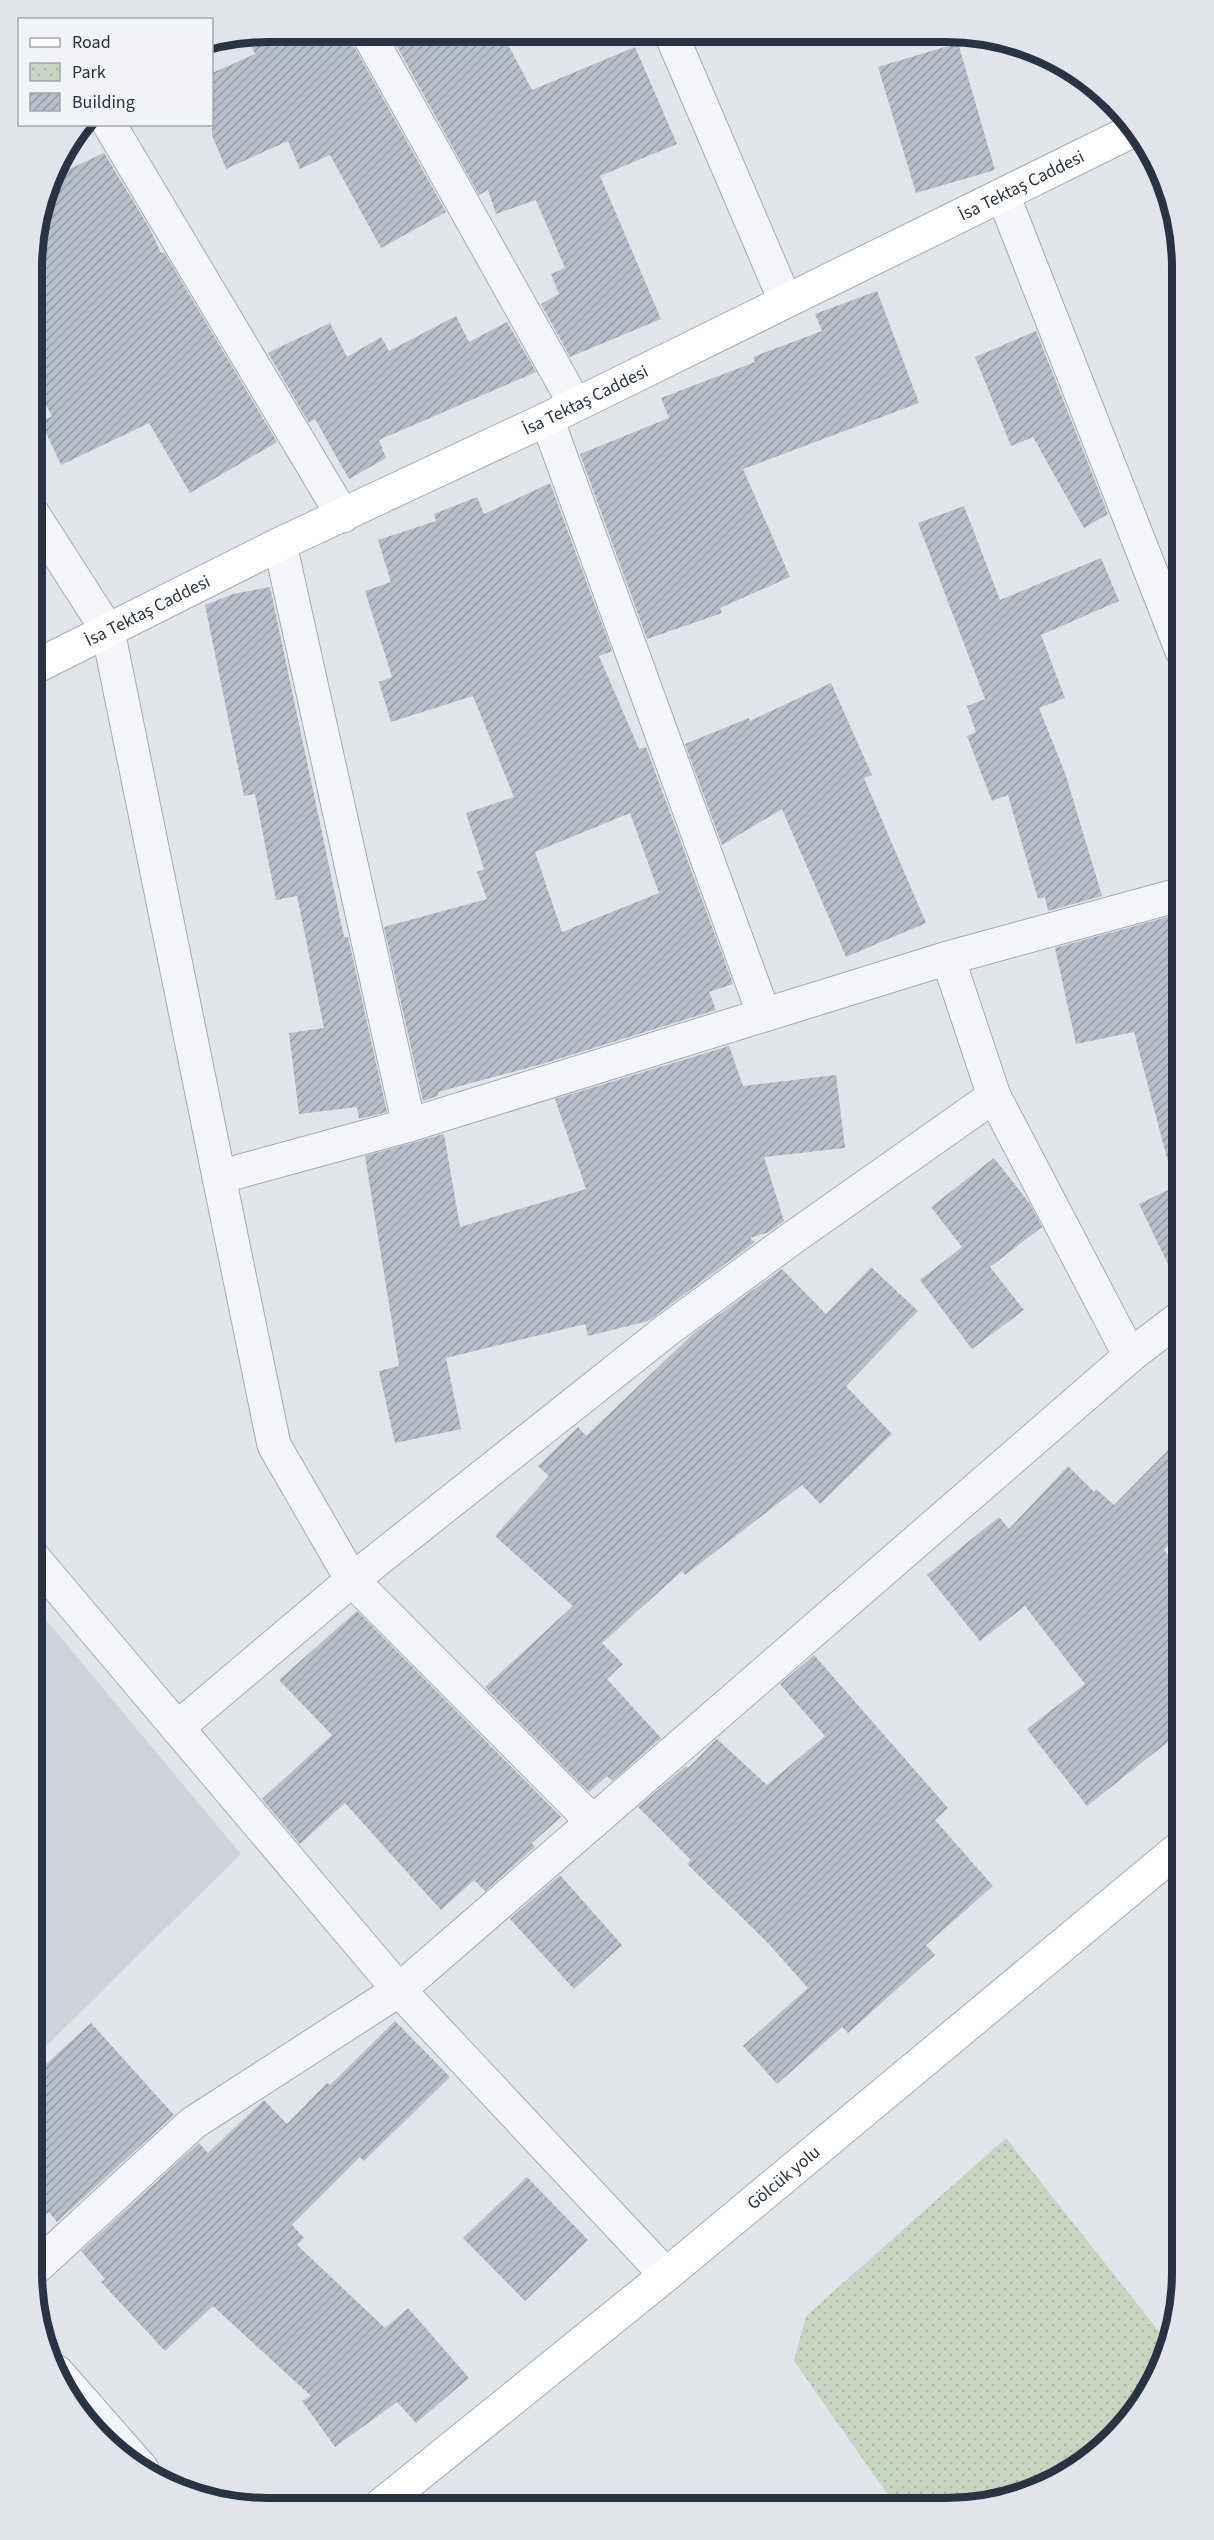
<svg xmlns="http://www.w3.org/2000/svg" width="1214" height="2540" viewBox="0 0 1214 2540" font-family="'Source Sans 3',sans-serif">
	<defs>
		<pattern id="park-dots" width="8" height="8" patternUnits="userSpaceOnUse" patternTransform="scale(1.5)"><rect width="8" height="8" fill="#c7d4c2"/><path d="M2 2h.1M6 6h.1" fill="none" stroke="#abb6a8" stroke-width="1.8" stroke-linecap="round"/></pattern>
		<pattern id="building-hatch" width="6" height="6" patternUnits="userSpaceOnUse" patternTransform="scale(1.5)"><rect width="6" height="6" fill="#b8bec7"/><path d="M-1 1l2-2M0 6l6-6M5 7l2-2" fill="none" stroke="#969ba3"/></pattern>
	</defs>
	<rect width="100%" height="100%" fill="#e1e5ea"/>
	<!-- built -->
	<path fill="#cfd4dc" d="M 32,1603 L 241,1854 L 32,2060 Z"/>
	<!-- park -->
	<path fill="url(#park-dots)" d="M 1006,2138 L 1169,2344 L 1165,2362 L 1124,2428 L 1077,2469 L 1008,2500 L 946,2508 L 897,2508 L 794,2361 L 806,2316 Z"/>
	<!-- building -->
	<g fill="url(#building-hatch)" fill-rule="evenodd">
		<path d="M 283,32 L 348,32 L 351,41 L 446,212 L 381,248 L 330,155 L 300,169 L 288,141 L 226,169 L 212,135 L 212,73 L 255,54 L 251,46 Z"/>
		<path d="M 389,32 L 502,33 L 532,90 L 635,47 L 677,144 L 600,176 L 661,319 L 570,357 L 541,304 L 559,294 L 551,274 L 565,268 L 536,200 L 496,214 L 488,190 L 479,195 Z"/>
		<path d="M 958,43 L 995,170 L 916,193 L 878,67 Z"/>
		<path d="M 104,153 L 150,229 L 161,253 L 164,252 L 277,442 L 190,493 L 149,423 L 61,465 L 41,422 L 52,416 L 33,383 L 33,237 L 52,177 Z"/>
		<path d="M 877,291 L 919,403 L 743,469 L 790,577 L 720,608 L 722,613 L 647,639 L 580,454 L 669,418 L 661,398 L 755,362 L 753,357 L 822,331 L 815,314 Z"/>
		<path d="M 456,316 L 469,342 L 507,322 L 536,372 L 379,440 L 386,458 L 349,479 L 315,419 L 309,423 L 268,353 L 330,323 L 347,357 L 381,337 L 389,351 Z"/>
		<path d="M 1036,331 L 1108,514 L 1084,528 L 1033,437 L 1011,446 L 975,357 Z"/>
		<path d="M 550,483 L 612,651 L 599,656 L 639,749 L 646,747 L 650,758 L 733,984 L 709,992 L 716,1010 L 542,1064 L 438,1092 L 438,1096 L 423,1101 L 384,927 L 487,899 L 477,872 L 484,869 L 466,813 L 514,797 L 473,696 L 391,722 L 379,682 L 392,677 L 365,591 L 391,582 L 378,540 L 436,521 L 434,514 L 477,497 L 484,514 ZM 630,813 L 659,893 L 562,932 L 535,852 Z"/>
		<path d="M 964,506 L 1000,600 L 1101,558 L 1119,601 L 1041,635 L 1065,698 L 1039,708 L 1065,773 L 1102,896 L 1048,911 L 1045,897 L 1038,899 L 1008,795 L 992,801 L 967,736 L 976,732 L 967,706 L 985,699 L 918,523 Z"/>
		<path d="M 270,587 L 344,937 L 348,937 L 387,1112 L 359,1119 L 357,1107 L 299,1114 L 289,1033 L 324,1028 L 297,896 L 276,900 L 255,794 L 244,796 L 205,605 L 233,594 Z"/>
		<path d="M 831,683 L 872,775 L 864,778 L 926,923 L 846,957 L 782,809 L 722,845 L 685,744 L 749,718 L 750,721 Z"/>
		<path d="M 1182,913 L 1182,1164 L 1169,1166 L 1134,1032 L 1076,1044 L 1055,948 Z"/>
		<path d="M 729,1046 L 743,1086 L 836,1075 L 845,1148 L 764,1157 L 784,1221 L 769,1232 L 750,1238 L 755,1242 L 648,1321 L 588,1336 L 585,1324 L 446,1358 L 461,1429 L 395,1443 L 379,1371 L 399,1366 L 365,1156 L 444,1134 L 460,1227 L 586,1189 L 555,1099 Z"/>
		<path d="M 994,1158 L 1030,1204 L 1042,1227 L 990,1267 L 1024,1310 L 972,1349 L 920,1280 L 962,1247 L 931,1207 Z"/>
		<path d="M 1182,1183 L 1182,1293 L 1139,1204 Z"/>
		<path d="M 871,1267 L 918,1311 L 846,1386 L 892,1434 L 820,1504 L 802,1485 L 685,1575 L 682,1571 L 602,1643 L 623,1664 L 607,1679 L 661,1738 L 612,1781 L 607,1776 L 589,1792 L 485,1687 L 573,1606 L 495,1536 L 549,1476 L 538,1466 L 578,1427 L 586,1436 L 694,1333 L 782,1269 L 826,1314 Z"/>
		<path d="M 1182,1436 L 1182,1531 L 1164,1550 L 1182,1571 L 1182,1731 L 1087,1806 L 1027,1729 L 1085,1684 L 1025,1606 L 980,1641 L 927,1575 L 999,1517 L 1009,1529 L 1068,1466 L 1094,1492 L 1096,1489 L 1114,1505 Z"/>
		<path d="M 357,1611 L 561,1817 L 532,1843 L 535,1847 L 485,1891 L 474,1880 L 441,1910 L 345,1803 L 300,1844 L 262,1799 L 332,1735 L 279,1680 Z"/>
		<path d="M 814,1655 L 948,1808 L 935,1820 L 993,1886 L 926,1945 L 935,1955 L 848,2033 L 842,2027 L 777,2084 L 743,2046 L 808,1988 L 767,1942 L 687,1864 L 691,1860 L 638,1807 L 686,1766 L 688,1768 L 717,1739 L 767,1785 L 825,1736 L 780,1684 Z"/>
		<path d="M 560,1875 L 622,1945 L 574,1989 L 510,1919 Z"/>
		<path d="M 395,2021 L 450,2077 L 364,2161 L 360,2157 L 292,2225 L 304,2238 L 297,2245 L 385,2328 L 408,2308 L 469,2378 L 416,2423 L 397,2402 L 335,2447 L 302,2401 L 311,2396 L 213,2306 L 165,2351 L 101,2282 L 105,2279 L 81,2251 L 199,2143 L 208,2153 L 264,2100 L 287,2124 L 327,2083 L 330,2085 Z"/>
		<path d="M 91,2023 L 174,2115 L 57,2222 L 49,2212 L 32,2228 L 32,2077 Z"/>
		<path d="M 527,2177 L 588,2240 L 525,2301 L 463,2238 Z"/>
	</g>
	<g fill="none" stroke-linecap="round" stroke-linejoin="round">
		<defs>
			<g id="street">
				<path d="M 367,32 L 575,404"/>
				<path d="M 671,34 L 785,300"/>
				<path d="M 109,124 L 343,516"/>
				<path d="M 1003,195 L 1182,651"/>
				<path d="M 547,419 L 764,1015"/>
				<path d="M 33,514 L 108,631 L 219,1177 L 409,1125"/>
				<path d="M 280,544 L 409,1125 L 948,958"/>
				<path d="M 219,1177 L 274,1445 L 352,1580 L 667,1330 L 791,1239 L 994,1096"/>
				<path d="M 1182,1316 L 1130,1356 L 994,1096 L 948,958 L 1182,894"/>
				<path d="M 32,1556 L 399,1990 L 666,2275"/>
				<path d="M 177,1728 L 352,1580 L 593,1822"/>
				<path d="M 32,2271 L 193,2123 L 399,1990 L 1130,1356"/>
				<path d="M 57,2372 L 142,2469"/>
			</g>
			<g id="secondary">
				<path id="s1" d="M 33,668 L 280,544 L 547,419 L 1136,129"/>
				<path id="s2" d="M 381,2505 L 666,2275 L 1182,1846"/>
			</g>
		</defs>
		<!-- street casing -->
		<use href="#street" stroke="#a6acb4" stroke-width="35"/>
		<!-- secondary casing -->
		<use href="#secondary" stroke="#a6acb4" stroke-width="35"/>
		<!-- street -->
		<use href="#street" stroke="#f4f5f8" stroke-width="33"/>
		<!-- secondary -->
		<use href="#secondary" stroke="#fff" stroke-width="33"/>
	</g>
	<g text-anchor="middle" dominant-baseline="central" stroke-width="5" stroke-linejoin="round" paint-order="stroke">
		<!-- street labels -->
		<g font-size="18" fill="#293342" stroke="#f1f3f7">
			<text stroke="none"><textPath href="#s1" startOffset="1100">İsa Tektaş Caddesi</textPath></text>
			<text stroke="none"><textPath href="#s1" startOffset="614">İsa Tektaş Caddesi</textPath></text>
			<text stroke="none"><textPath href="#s1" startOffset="128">İsa Tektaş Caddesi</textPath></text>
			<text stroke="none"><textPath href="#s2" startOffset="519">Gölcük yolu</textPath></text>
		</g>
	</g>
	<!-- crop -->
	<path d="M0 0H1214V2540H0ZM268 42H946A226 226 0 0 1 1172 268V2272A226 226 0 0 1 946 2498H268A226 226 0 0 1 42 2272V268A226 226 0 0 1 268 42Z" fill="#e1e4e9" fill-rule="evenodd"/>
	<path fill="none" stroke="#293342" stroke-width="8" d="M268 42H946A226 226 0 0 1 1172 268V2272A226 226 0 0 1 946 2498H268A226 226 0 0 1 42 2272V268A226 226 0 0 1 268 42Z"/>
	<!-- legend -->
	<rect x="18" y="18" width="195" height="108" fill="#f1f3f7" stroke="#a1a6af" stroke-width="1.5"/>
	<rect x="30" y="38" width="30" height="9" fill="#ffffff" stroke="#a1a6af" stroke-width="1.5"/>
	<text x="72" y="48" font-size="18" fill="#293342">Road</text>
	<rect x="30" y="63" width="30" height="18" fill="url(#park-dots)" stroke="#a1a6af" stroke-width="1.5"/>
	<text x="72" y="78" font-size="18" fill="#293342">Park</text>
	<rect x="30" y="93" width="30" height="18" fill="url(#building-hatch)" stroke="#a1a6af" stroke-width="1.5"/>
	<text x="72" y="108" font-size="18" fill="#293342">Building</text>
</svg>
